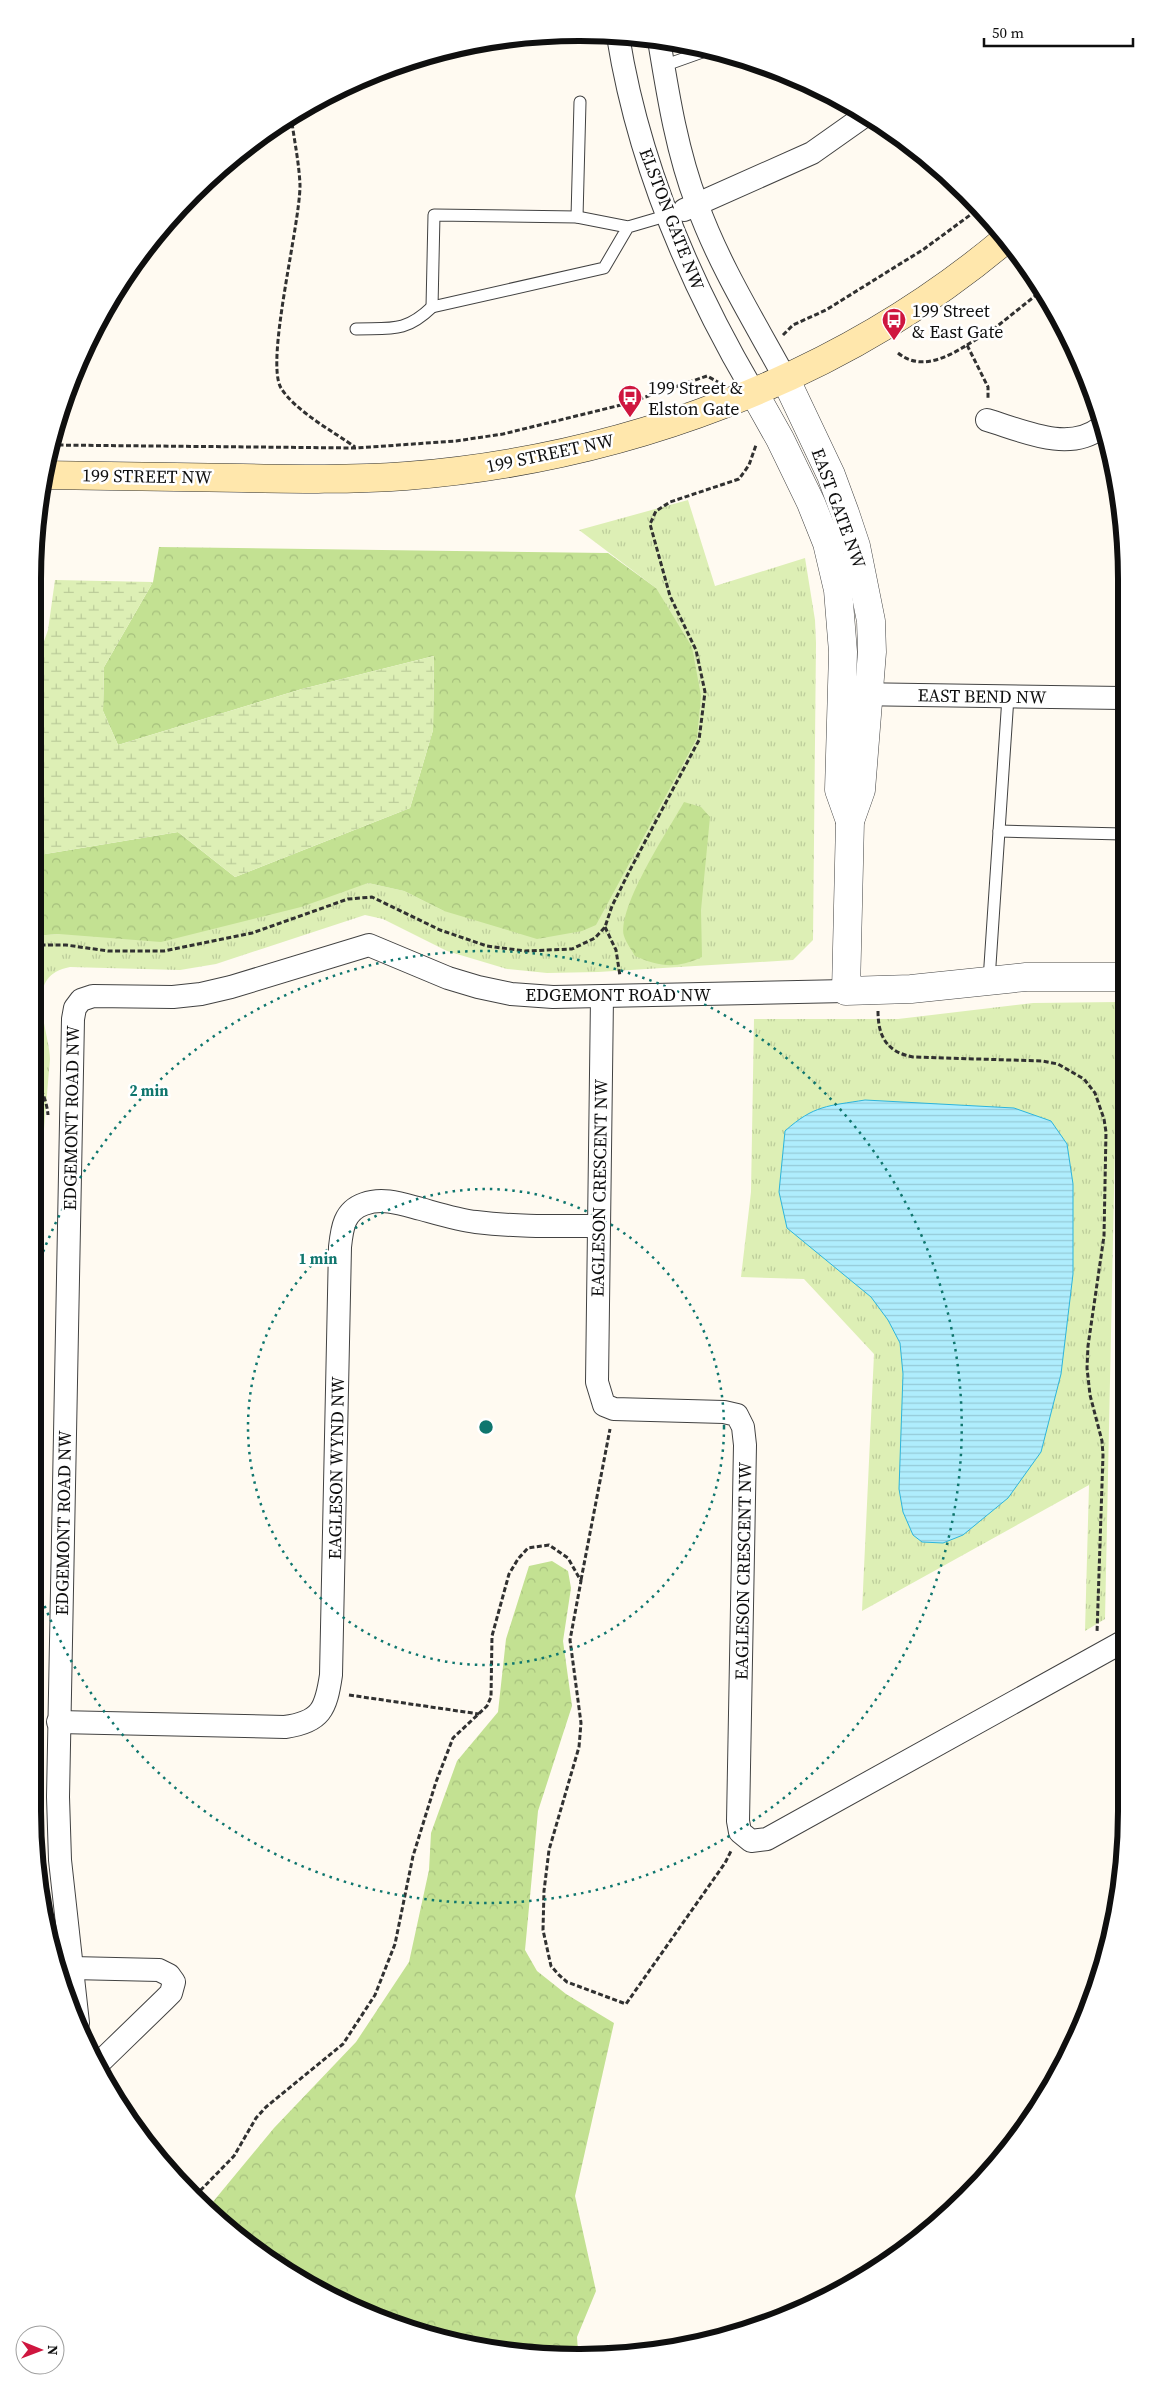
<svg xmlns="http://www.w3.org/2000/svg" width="1159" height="2390" viewBox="0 0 1159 2390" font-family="'Source Serif 4',serif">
	<defs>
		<pattern id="grass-tufts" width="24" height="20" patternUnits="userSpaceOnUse" patternTransform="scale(1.25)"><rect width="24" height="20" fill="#ddefb5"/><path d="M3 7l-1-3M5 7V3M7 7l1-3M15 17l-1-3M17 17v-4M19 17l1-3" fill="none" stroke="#bccc9a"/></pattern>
		<pattern id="forest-crowns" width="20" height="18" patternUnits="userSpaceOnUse" patternTransform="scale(1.25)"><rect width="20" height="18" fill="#c3e192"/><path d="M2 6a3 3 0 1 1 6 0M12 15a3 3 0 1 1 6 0" fill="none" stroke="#a6c07d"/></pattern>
		<pattern id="wetland-marsh" width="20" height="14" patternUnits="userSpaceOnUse" patternTransform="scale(1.25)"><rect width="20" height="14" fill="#ddefb5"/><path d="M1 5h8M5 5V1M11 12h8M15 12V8" fill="none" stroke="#bccc9a"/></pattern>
		<pattern id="water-rules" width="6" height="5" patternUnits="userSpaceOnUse" patternTransform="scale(1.25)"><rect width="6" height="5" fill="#afedfd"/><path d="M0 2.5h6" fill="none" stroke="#95cad8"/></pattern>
	</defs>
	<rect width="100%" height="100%" fill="#fffaf1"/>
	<!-- grass -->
	<g fill="url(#grass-tufts)">
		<path d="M 688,500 L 715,586 L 805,558 L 815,620 L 816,643 L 813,940 L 793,960 L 598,972 L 547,973 L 507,969 L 447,951 L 383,919 L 365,915 L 216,964 L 180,970 L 70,967 C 22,976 49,1028 50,1059 L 44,1129 L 33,1129 L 33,936 L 59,934 L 368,883 L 404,891 L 444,911 L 681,763 L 697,738 L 656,588 L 579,530 Z"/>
		<path d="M 1118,1002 L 1105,1619 L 1085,1631 L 1089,1485 L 862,1611 L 874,1354 L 804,1279 L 741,1277 L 751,1192 L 754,1019 L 898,1019 L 1033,1003 Z"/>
	</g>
	<!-- forest -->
	<g fill="url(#forest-crowns)">
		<path d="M 159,547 L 608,553 L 656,588 L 692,647 L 701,696 L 697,738 L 596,925 L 582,931 L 537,939 L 444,911 L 404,891 L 368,883 L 301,907 L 161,942 L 59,934 L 33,936 L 33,856 L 178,832 L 235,877 L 410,808 L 433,730 L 434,656 L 302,689 L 118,745 L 103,711 L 104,667 L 153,582 Z"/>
		<path d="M 684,802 L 701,807 L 710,817 L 701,910 L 702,957 C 676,969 660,967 635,956 C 632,950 626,943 624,936 C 617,907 669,829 684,802 Z"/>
		<path d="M 552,1561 L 568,1571 L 571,1588 L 563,1641 L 572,1706 L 538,1811 L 525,1950 L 537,1971 L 566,1994 L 614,2023 L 575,2196 L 596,2291 L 577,2337 L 578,2352 L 576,2355 L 544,2356 L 473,2347 L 370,2316 L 306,2284 L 219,2222 L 207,2209 L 274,2128 L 356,2042 L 409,1962 L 429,1870 L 431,1833 L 457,1761 L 498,1712 L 506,1639 L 529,1566 Z"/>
	</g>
	<!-- wetland -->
	<path fill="url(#wetland-marsh)" d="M 55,580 L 153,582 L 104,667 L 103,711 L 118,745 L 302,689 L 434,656 L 433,730 L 410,808 L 235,877 L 178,832 L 33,856 L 33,672 L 48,630 Z"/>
	<!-- water -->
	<path fill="url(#water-rules)" stroke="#2db5dc" d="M 865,1100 L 1014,1108 L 1051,1121 L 1067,1144 L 1073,1184 L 1073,1274 L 1061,1374 L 1041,1452 L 1008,1498 L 963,1535 L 943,1543 L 922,1542 L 913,1535 L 903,1512 L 899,1489 L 903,1374 L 900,1343 L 888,1320 L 871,1297 L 787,1228 L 779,1192 L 785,1131 C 814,1105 828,1106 865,1100 Z"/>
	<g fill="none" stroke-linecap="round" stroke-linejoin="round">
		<defs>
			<g id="service">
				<path d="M 663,66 L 708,50"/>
				<path d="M 577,217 L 580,102"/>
				<path d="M 628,227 L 604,268 L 432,307 L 434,215 L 577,217 L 628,227 L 669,215"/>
				<path d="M 356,329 C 391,328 405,333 432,307"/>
				<path d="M 999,831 L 1123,834"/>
				<path d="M 989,980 L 1008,697"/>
			</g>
			<g id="minor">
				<path d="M 618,36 C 638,162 689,282 753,391"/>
				<path d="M 659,40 C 668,95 677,152 697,204 C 719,265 754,321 785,378"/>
				<path d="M 684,210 L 812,153 L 863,117"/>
				<path d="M 987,420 C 1021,430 1068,453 1100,428"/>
				<path d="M 853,694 L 1122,698"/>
				<path d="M 602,997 L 597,1382 L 604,1405 L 614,1409 L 724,1412 L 737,1415 L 743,1427 L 745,1445 L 738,1821 L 740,1832 L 751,1841 L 767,1839 L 1126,1640"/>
				<path d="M 58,1722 L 285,1727 C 321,1722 326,1709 331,1675 L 340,1247 C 342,1228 344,1211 364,1204 C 383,1197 402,1204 421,1209 C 439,1214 458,1220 476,1222 C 517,1227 558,1226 599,1226"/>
				<path d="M 72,1968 L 159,1970 L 169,1975 L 174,1982 L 171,1993 L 164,2000 L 97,2065"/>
				<path d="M 78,2023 L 60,1860 L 58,1797 L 73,1019 L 75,1008 L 81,1000 L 93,996 L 173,997 L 201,994 L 231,987 L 369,945 L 448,978 L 478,987 L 511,994 L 553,997 L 846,991"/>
			</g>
			<g id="tertiary">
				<path d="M 785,378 L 831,475 L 845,513 L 856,546 L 871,621 L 872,652 L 861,790 L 850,821 L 846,991 L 911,989 L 1026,977 L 1123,977"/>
				<path d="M 753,391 L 780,439 L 811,503 L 827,543 L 838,590 L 843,652 L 839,790 L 850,821"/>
			</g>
			<path id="secondary" d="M 43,475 C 109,476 176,477 242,478 C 297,479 352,480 406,476 C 622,459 839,380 1006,239"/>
		</defs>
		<!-- service casing -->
		<use href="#service" stroke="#424242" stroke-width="13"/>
		<!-- minor casing -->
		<use href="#minor" stroke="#424242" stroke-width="24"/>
		<!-- tertiary casing -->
		<use href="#tertiary" stroke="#424242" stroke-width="29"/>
		<!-- secondary casing -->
		<use href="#secondary" stroke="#313131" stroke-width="29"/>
		<!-- path -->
		<g stroke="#313131" stroke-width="3" stroke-dasharray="5 2.5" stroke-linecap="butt">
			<path d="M 291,116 C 294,139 299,162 300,185 C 300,226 265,361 281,388 C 295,411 334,432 355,447"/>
			<path d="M 783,335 L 793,325 L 826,310 L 924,249 L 977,210"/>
			<path d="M 967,345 L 995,328 L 1040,292"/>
			<path d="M 898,353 C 920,371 946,358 967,345 L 988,387 L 988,400"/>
			<path d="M 51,445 L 356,448 L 456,441 L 503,434 L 625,404 L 707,376 L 718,382"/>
			<path d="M 605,927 L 616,950 L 620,976"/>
			<path d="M 33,945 L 66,945 L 108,951 L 164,951 L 252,933 L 348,899 L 372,897 L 440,930 L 487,946 L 525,951 L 572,949 L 595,938 L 605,927 L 612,906 L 630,870 L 699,740 L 705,692 L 696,650 L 670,596 L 650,524 L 656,511 L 670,502 L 739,479 L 749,465 L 756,445"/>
			<path d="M 878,1011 C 878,1037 887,1052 913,1057 L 1042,1061 L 1058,1064 L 1084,1079 L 1095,1093 L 1104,1119 L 1106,1132 L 1104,1236 L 1088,1346 L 1087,1368 L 1090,1395 L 1102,1441 L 1103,1455 L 1097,1633"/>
			<path d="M 33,1077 C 41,1086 47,1102 48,1115"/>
			<path d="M 581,1580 L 610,1429"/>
			<path d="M 349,1695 L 479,1714"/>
			<path d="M 106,2081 L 112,2094"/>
			<path d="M 195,2196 L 234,2156 L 256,2118 L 266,2107 L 343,2044 L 375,1995 L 395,1944 L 413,1856 L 436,1782 L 453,1738 L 487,1706 L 491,1697 L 492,1636 L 509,1574 L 518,1559 L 528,1548 L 549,1545 L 568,1558 L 581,1581 L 570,1640 L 581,1723 L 579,1747 L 549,1850 L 544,1891 L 543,1930 L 551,1966 L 559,1975 L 567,1982 L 626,2004 L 725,1863 L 731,1851"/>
		</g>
		<!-- service -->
		<use href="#service" stroke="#fff" stroke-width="11"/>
		<!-- minor -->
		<use href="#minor" stroke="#fff" stroke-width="22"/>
		<!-- tertiary -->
		<use href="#tertiary" stroke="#fff" stroke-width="28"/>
		<!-- secondary -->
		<use href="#secondary" stroke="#ffe7ac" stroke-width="28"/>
	</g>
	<!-- distance rings -->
	<g fill="none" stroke="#0f766e" stroke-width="2.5" stroke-dasharray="2.5 5">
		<circle cx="486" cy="1427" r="238"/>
		<path d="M33 1280A476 476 0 1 1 33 1574"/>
	</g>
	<!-- icons -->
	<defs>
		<symbol id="bus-pin" viewBox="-11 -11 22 30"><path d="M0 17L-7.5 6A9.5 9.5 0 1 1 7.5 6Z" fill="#cf163f" stroke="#fff"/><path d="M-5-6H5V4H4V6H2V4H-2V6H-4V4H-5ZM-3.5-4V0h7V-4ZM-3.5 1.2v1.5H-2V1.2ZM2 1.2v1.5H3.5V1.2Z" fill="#fff"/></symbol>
	</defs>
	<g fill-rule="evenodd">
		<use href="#bus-pin" x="880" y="306" width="28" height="38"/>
		<use href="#bus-pin" x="616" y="383" width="28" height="38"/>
	</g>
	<g text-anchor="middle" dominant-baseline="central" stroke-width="5" stroke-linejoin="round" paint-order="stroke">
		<!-- street labels -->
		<g font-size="18" fill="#0f0f0f" stroke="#fff">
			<text transform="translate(672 219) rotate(69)">ELSTON GATE NW</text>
			<text transform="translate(550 453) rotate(-12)">199 STREET NW</text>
			<text transform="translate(147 476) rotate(1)">199 STREET NW</text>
			<text transform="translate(839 508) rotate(70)">EAST GATE NW</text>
			<text transform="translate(982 696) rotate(1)">EAST BEND NW</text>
			<text x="618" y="994">EDGEMONT ROAD NW</text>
			<text transform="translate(71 1118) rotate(-89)">EDGEMONT ROAD NW</text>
			<text transform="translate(599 1188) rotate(-89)">EAGLESON CRESCENT NW</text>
			<text transform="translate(336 1468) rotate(-89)">EAGLESON WYND NW</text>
			<text transform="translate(63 1523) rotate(-89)">EDGEMONT ROAD NW</text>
			<text transform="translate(743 1571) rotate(-89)">EAGLESON CRESCENT NW</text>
		</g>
		<!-- poi labels -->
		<g font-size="18" fill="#0f0f0f" stroke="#fff" text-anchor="start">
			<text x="912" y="310">199 Street<tspan x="912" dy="21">&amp; East Gate</tspan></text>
			<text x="648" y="387">199 Street &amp;<tspan x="648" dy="21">Elston Gate</tspan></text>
		</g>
	</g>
	<!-- crop -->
	<path d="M0 0H1159V2390H0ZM579 41H580A538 538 0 0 1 1118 579V1811A538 538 0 0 1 580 2349H579A538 538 0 0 1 41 1811V579A538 538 0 0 1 579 41Z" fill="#fff" fill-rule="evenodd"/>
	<path fill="none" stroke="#0f0f0f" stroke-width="6" d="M579 41H580A538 538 0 0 1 1118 579V1811A538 538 0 0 1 580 2349H579A538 538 0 0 1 41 1811V579A538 538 0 0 1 579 41Z"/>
	<circle cx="486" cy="1427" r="8" fill="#0f766e" stroke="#fff" stroke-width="2.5"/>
	<g font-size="15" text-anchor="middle" font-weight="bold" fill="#0f766e" stroke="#fff" stroke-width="5" stroke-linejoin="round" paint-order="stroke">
		<text x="149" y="1096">2 min</text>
		<text x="318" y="1264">1 min</text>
	</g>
	<!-- north arrow -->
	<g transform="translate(40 2350) rotate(91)"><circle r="24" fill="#ffffff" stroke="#9f9f9f"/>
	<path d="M0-4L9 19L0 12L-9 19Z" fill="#cf163f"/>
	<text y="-8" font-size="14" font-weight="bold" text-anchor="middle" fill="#0f0f0f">N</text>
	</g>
	<!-- scale -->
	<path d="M984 38v8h149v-8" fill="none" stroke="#0f0f0f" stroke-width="2.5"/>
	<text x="992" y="38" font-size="15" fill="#0f0f0f" stroke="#ffffff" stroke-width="4" paint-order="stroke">50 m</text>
</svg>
